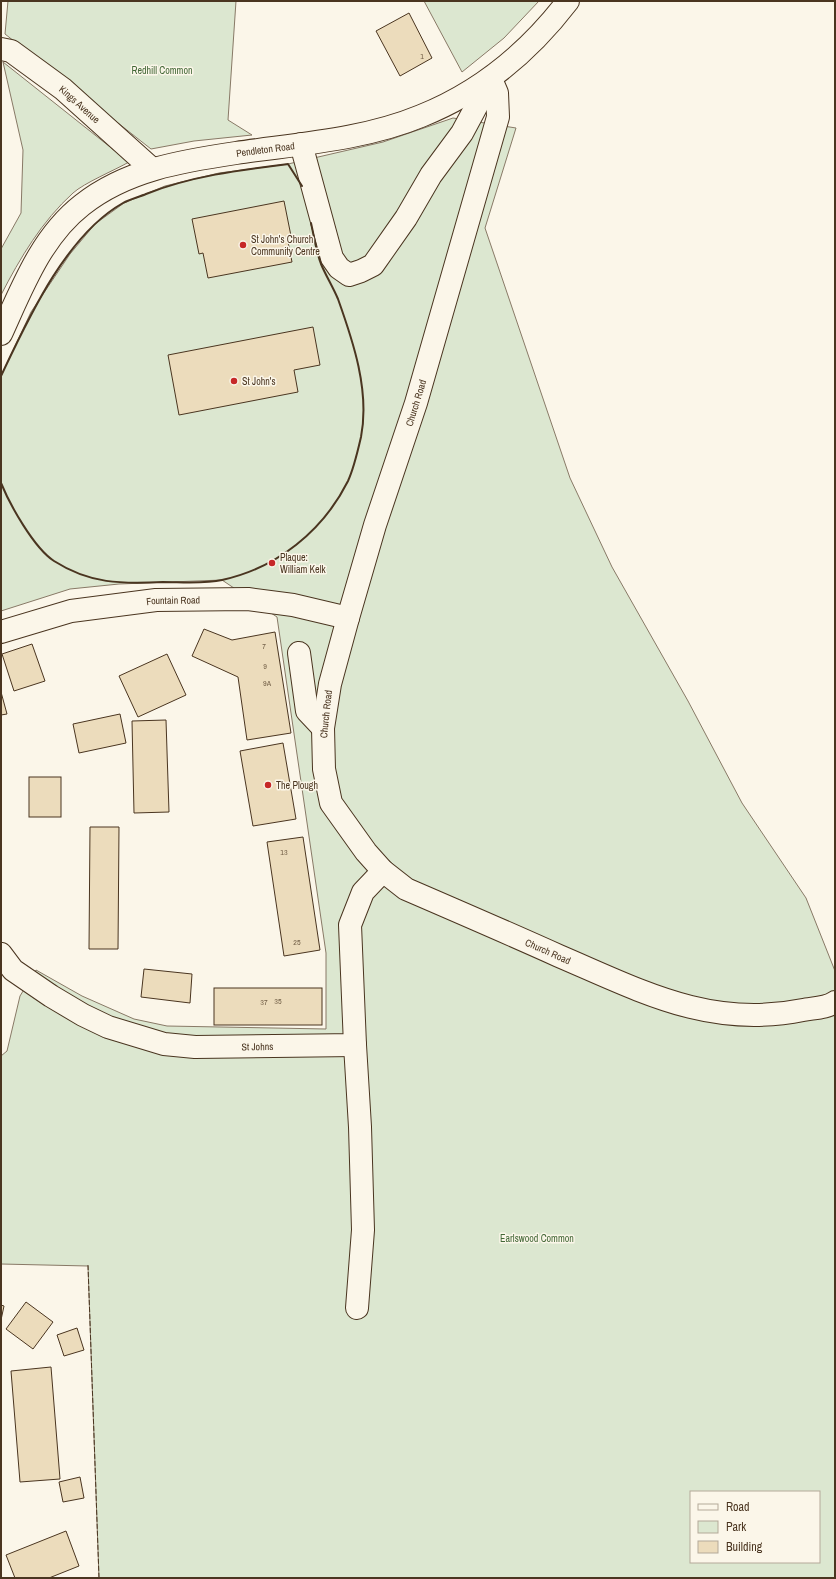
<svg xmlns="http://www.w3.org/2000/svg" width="836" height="1579" viewBox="0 0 836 1579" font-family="'Archivo Narrow',sans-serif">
	<rect width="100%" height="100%" fill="#fbf6e9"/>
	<!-- green -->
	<g fill="#dce7d0" stroke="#887966" fill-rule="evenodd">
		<path d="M 8,1 L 236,1 L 228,120 L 252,135 L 194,141 L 151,149 L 5,34 Z"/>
		<path d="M 424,1 L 539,1 L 504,38 L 462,72 Z"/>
		<path d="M 3,62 L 129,162 C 115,170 84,183 73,193 C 42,221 20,258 1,295 L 1,249 L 21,213 L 23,150 Z"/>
		<path d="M 453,118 L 516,128 L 485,228 L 570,478 L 612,567 L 688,701 L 742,803 L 806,898 L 835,971 L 835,1578 L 99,1578 L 88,1266 L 1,1264 L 1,1056 L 7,1051 L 20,996 L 36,970 L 82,996 L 134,1019 L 167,1026 L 326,1029 L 326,953 L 277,617 L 222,580 L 119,584 L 70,589 L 1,611 L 1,376 L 31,312 L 70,254 L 95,224 L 124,203 L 165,186 L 219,173 L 288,164 L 383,142 ZM 691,1492 L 819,1492 L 819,1562 L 691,1562 Z"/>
	</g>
	<!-- building -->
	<g fill="#ecdcbc" stroke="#4a3520">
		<path d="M 409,13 L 432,58 L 400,76 L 376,31 Z"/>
		<path d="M 284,201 L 291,236 L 287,237 L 292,262 L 208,278 L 203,253 L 199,254 L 192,219 Z"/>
		<path d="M 313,327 L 320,365 L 294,370 L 298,392 L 179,415 L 168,355 Z"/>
		<path d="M 204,629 L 232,640 L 275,632 L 291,733 L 247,740 L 238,677 L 192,656 Z"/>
		<path d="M 32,644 L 45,681 L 14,691 L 2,654 Z"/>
		<path d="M 167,654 L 186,695 L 138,717 L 119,676 Z"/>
		<path d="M 1,692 L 7,714 L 1,715 Z"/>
		<path d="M 120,714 L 126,743 L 79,753 L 73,724 Z"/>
		<path d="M 166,720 L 169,812 L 134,813 L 132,721 Z"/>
		<path d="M 283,743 L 296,819 L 253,826 L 240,751 Z"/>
		<rect x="29" y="777" width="32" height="40"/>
		<path d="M 90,827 L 119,827 L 118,949 L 89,949 Z"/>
		<path d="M 303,837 L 320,950 L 284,956 L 267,842 Z"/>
		<path d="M 144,969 L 192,974 L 190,1003 L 141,997 Z"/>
		<rect x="214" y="988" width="108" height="37"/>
		<path d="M 26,1302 L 53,1322 L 33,1349 L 6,1329 Z"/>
		<path d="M 1,1305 L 4,1306 L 1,1320 Z"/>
		<path d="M 77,1328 L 84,1350 L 64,1356 L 57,1335 Z"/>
		<path d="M 51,1367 L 60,1479 L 20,1482 L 11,1371 Z"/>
		<path d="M 80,1477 L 84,1498 L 63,1502 L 59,1482 Z"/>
		<path d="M 66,1531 L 79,1566 L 49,1578 L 15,1578 L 6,1555 Z"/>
	</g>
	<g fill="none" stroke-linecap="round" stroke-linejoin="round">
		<defs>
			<g id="minor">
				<path id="s1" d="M 1,49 L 11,51 L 63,89 L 152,169"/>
				<path id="s2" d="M 491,79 L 497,93 L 498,117 L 416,403 L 375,525 L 348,618 L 330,684 L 323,728 L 324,769 L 331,803 L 366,852 L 383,871 L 406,889 C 457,911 508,933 559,956 C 641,991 710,1029 803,1010 C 812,1008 827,1008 835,1002"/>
				<path d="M 301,144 L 332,258 L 339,268 L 349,275 L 361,271 L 373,265 L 406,218 L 431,175 L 462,133 L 491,79"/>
				<path id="s3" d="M 1,334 C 22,288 41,237 82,205 C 126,170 182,161 236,153 C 297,144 363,140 421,116 C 481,92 529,52 568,1"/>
				<path id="s4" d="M 1,632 L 71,611 L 156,600 L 248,599 L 293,605 L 348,618"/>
				<path d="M 299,653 L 307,711 L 323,728"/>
				<path id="s5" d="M 1,954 L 13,970 L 51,996 L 83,1015 L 108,1027 L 164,1044 L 195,1047 L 355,1045 L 350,925 L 363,892 L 383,871"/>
				<path d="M 355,1045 L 360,1127 L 363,1230 L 357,1308"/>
			</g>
		</defs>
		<!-- minor casing -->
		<use href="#minor" stroke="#4a3520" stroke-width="24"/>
		<!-- minor -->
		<use href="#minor" stroke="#fbf6e9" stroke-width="22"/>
		<!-- fence -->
		<path stroke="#4a3520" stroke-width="1" stroke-dasharray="5 2" stroke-linecap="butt" d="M 88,1265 L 99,1578"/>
		<!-- wall -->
		<g stroke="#4a3520" stroke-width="2">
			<path d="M 1,376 C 28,319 66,235 123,203 C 130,199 139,197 146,194 C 191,176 240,170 288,164 L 302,186"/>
			<path d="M 1,483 C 10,505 34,548 54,561 C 90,584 121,584 163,582 C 181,582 205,584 222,580 C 277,568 323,531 348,481 C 354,468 358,450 361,437 C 370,391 353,341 338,299 C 333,287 326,276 321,264 C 316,251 314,236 311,223"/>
		</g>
	</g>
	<!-- markers -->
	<g fill="#c62828" stroke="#fbf6e9" stroke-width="1.5">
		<circle cx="243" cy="245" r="4"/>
		<circle cx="234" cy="381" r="4"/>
		<circle cx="272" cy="563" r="4"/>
		<circle cx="268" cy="785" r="4"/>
	</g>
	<g text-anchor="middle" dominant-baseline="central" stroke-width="3" stroke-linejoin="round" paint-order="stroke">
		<!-- number labels -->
		<g font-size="8" fill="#725f47">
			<text x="422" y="56">1</text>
			<text x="264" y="646">7</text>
			<text x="265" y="666">9</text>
			<text x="267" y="683">9A</text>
			<text x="284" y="852">13</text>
			<text x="297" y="942">25</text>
			<text x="278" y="1001">35</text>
			<text x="264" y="1002">37</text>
		</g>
		<!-- park labels -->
		<g font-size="10" fill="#436837" stroke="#fbf6e9">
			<text x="162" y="70">Redhill Common</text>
			<text x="537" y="1238">Earlswood Common</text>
		</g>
		<!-- street labels -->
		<g font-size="10" fill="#4a3520" stroke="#fbf6e9">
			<text stroke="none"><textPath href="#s1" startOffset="97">Kings Avenue</textPath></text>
			<text stroke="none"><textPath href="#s3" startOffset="348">Pendleton Road</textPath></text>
			<text transform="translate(416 403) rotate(-73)">Church Road</text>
			<text stroke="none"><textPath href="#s4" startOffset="176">Fountain Road</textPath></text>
			<text transform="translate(326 714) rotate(-84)">Church Road</text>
			<text stroke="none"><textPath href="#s2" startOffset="1021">Church Road</textPath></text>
			<text stroke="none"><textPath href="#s5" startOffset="283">St Johns</textPath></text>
		</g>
		<!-- poi labels -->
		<g font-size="10" fill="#4a3520" stroke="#fbf6e9" text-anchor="start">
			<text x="251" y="239">St John's Church<tspan x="251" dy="12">Community Centre</tspan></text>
			<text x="242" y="381">St John's</text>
			<text x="280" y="557">Plaque:<tspan x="280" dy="12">William Kelk</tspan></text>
			<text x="276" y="785">The Plough</text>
		</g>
	</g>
	<!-- border -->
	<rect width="836" height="1579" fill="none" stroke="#4a3520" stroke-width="4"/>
	<!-- legend -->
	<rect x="690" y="1491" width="130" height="72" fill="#fbf6e9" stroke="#b4a999"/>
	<rect x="698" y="1504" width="20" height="6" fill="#fbf6e9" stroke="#b4a999"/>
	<text x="726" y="1511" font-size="12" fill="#4a3520">Road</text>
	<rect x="698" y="1521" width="20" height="12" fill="#dce7d0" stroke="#b4a999"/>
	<text x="726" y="1531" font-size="12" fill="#4a3520">Park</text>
	<rect x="698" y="1541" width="20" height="12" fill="#ecdcbc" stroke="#b4a999"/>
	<text x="726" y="1551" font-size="12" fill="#4a3520">Building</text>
</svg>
